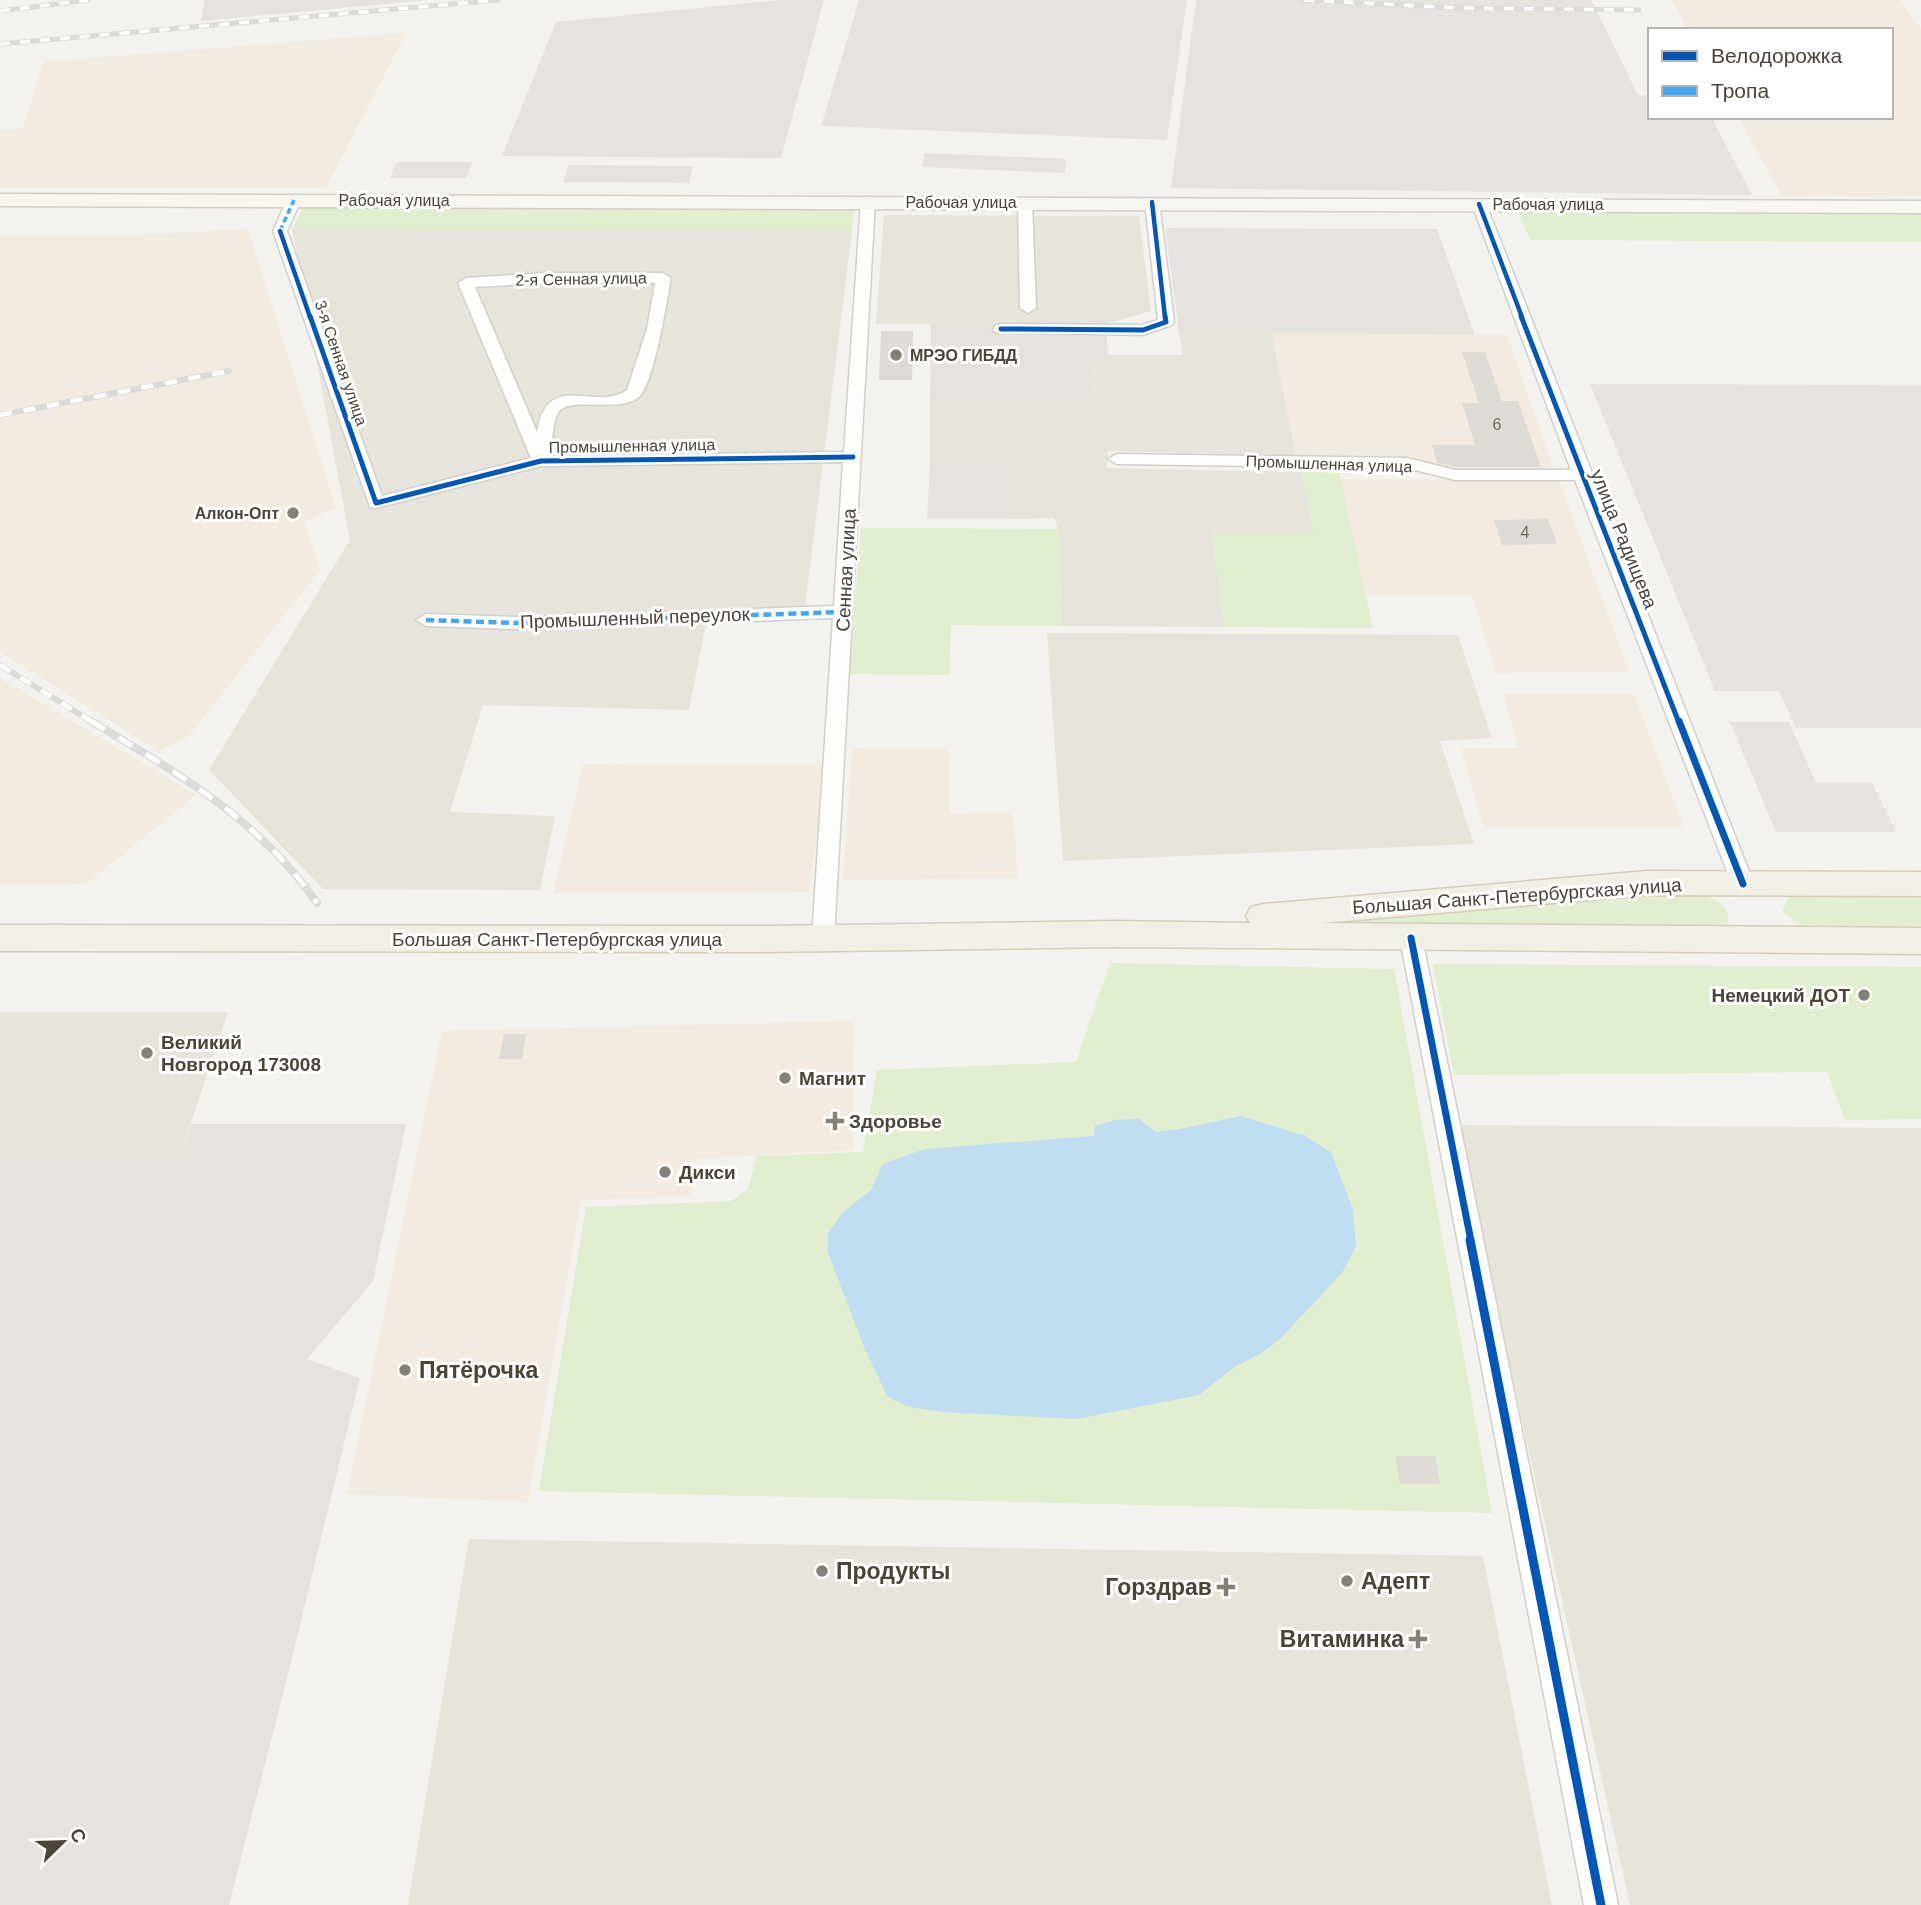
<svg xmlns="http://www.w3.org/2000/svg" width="1921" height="1905" viewBox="0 0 1921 1905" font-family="Helvetica,sans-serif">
	<rect width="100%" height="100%" fill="#f4f2ee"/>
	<!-- residential -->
	<g fill="#e7e4dc">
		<path d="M 884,215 L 1139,216 L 1151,311 L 1106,324 L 876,324 Z"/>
		<path d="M 292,229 L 852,231 L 805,606 L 709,608 L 689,710 L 483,705 L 450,812 L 555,816 L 540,890 L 323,889 L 209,770 L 350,540 Z"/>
		<path d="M 1179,332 L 1272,333 L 1296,456 L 1108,451 L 1107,468 L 1302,472 L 1314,533 L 1212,533 L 1225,627 L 1062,626 L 1058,529 L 1054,518 L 1013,519 L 1010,463 L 930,463 L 930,402 L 1095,401 L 1093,362 L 1108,355 L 1183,355 Z"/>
		<path d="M 1047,633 L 1458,635 L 1492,738 L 1440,741 L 1474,844 L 1063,861 Z"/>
		<path d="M 0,1012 L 228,1012 L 180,1155 L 0,1153 Z"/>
		<path d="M 1456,1125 L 1921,1128 L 1921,1905 L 1630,1905 Z"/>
		<path d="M 469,1539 L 1483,1556 L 1552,1905 L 408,1905 Z"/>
	</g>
	<!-- commercial -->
	<g fill="#f3ebdf">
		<path d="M 1672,0 L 1899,0 L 1921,29 L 1921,196 L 1782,196 L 1738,117 L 1891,117 L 1891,30 L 1688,30 Z"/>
		<path d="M 406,33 L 326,188 L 0,188 L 0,131 L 23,128 L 43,62 Z"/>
		<path d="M 248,229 L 336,508 L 304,522 L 320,570 L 188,737 L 159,751 L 0,652 L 0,235 L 139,235 Z"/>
		<path d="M 1272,333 L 1507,335 L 1554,469 L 1438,468 L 1411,458 L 1296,456 Z"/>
		<path d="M 1340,479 L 1559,480 L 1629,672 L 1496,673 L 1472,595 L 1366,595 Z"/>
		<path d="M 0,678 L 196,795 L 86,884 L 0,885 Z"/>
		<path d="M 1503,694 L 1634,694 L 1684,827 L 1483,827 L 1461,748 L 1519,748 Z"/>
		<path d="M 852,748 L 950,749 L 949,814 L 1013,812 L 1018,878 L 843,880 Z"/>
		<path d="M 583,764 L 827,765 L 809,892 L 553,893 Z"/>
		<path d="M 854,1021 L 853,1150 L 695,1159 L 693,1196 L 581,1200 L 528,1502 L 347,1494 L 442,1031 Z"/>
	</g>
	<!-- industrial -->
	<g fill="#e6e2de">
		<path d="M 204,0 L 428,0 L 201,21 Z"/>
		<path d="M 780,0 L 824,0 L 781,158 L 502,156 L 556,22 Z"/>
		<path d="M 859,0 L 1187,0 L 1167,140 L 821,126 Z"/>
		<path d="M 1196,0 L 1591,0 L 1638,95 L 1650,96 L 1650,117 L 1711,117 L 1752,195 L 1171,188 Z"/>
		<path d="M 1165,228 L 1437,229 L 1475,335 L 1179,332 Z"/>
		<path d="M 1590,384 L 1921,385 L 1921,728 L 1796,728 L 1779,691 L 1715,691 Z"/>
		<path d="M 930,463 L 1010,463 L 1013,519 L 927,519 Z"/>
		<path d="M 191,1124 L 406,1124 L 373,1281 L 307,1359 L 360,1378 L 289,1670 L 229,1905 L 0,1905 L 0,1153 L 180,1155 Z"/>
	</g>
	<!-- green -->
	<g fill="#e1eecf">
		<path d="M 304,205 L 854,206 L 852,231 L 292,229 Z"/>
		<path d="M 1518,212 L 1921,214 L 1921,242 L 1530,240 Z"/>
		<path d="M 1302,472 L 1339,472 L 1373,628 L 1225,627 L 1212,532 L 1314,533 Z"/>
		<path d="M 861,528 L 1058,529 L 1062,626 L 951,625 L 949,675 L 849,674 Z"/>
		<path d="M 1793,890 L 1921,891 L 1921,933 L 1812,933 L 1782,911 Z"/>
		<path d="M 1700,894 C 1716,899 1737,909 1725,928 L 1269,928 L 1632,895 Z"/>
		<path d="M 1110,963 L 1394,969 L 1492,1513 L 539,1491 L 586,1207 L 731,1201 L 748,1189 L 757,1156 L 863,1152 L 877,1070 L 1076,1062 Z"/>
		<path d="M 1433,964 L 1921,967 L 1921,1119 L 1845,1120 L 1827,1072 L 1454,1075 Z"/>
	</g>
	<!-- parking -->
	<g fill="#e6e3df">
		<path d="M 925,153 L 1066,159 L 1065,173 L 922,167 Z"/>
		<path d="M 397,162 L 473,162 L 466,178 L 390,178 Z"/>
		<path d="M 569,165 L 693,166 L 689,183 L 563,182 Z"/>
		<path d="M 931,324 L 1106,324 L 1108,355 L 1093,362 L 1095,401 L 930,402 Z"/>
		<path d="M 1730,722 L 1789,722 L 1816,783 L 1872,783 L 1896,832 L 1776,832 Z"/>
	</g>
	<!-- water -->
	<path fill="#c0ddf1" d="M 1241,1116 L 1305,1136 L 1331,1152 L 1353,1210 L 1356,1247 L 1342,1273 L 1280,1339 L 1260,1354 L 1236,1366 L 1199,1395 L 1077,1419 L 943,1412 L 909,1407 L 887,1396 L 864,1347 L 827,1250 L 828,1233 L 843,1212 L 871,1190 L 883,1164 L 925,1149 L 1094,1136 L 1095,1126 L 1115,1120 L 1139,1119 L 1156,1132 L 1180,1129 Z"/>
	<!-- building -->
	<g fill="#dedbd6">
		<path d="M 881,331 L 913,331 L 912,380 L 879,380 Z"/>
		<path d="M 1462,352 L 1485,352 L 1502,401 L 1518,401 L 1541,467 L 1455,467 L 1437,463 L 1432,445 L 1475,445 L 1462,403 L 1479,403 Z"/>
		<path d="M 1548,519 L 1557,544 L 1502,545 L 1494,520 Z"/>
		<path d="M 504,1034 L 526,1034 L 522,1059 L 499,1059 Z"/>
		<path d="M 1395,1456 L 1435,1456 L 1440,1484 L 1400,1484 Z"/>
	</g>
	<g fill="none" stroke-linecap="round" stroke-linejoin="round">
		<defs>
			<g id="street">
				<path d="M 294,196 L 301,200 L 287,231 L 382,496 L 531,458 L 458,283 L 466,278 L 544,273 L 663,273 L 671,278 C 667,300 654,384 639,397 C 619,414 568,395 558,413 C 552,423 552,444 551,456 L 844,452 L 861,201 L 868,197 L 873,198 L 875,201 L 834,938 L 831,944 L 823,946 L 815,944 L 812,938 L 833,618 L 516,629 L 426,626 L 416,620 L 426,614 L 516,617 L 834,606 L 843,462 L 541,466 L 376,508 L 370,507 L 273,231 L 287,200 ZM 544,283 L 655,283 L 647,329 L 627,390 C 595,413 548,368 537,432 L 475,287 Z"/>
				<path d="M 1025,198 L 1032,202 L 1036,308 L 1028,313 L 1020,308 L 1018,202 Z"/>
				<path d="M 1152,198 L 1159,202 L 1174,322 L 1172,325 L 1143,335 L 995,332 L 993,329 L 995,326 L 1001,324 L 1141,325 L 1158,320 L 1145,202 Z"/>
				<path d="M 1479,200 L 1486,204 L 1754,884 L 1751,890 L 1743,892 L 1735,890 L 1732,884 L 1575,480 L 1455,480 L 1407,468 L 1117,464 L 1108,459 L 1117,454 L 1407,458 L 1455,470 L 1571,470 L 1472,204 Z"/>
				<path d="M 1411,930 L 1419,932 L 1422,938 L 1618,1905 L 1584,1905 L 1400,938 L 1403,932 Z"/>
			</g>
			<path id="secondary" d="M 0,194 L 1921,201 L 1921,213 L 0,206 Z"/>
			<path id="primary" d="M 1647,871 L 1921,872 L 1921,896 L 1647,895 L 1322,923 L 1921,928 L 1921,954 L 1114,947 L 766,952 L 0,951 L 0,925 L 766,926 L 1114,921 L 1250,923 L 1246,916 L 1251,907 L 1263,904 Z"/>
		</defs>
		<!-- street casing -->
		<use href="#street" stroke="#d2d0cb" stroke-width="3"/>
		<!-- secondary casing -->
		<use href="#secondary" stroke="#d3cfc5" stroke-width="3"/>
		<!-- primary casing -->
		<use href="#primary" stroke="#d6cebb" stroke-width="3"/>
		<!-- street -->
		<use href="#street" fill="#fdfdfc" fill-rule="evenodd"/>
		<!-- secondary -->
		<use href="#secondary" fill="#f7f6f1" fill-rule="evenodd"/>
		<!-- primary -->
		<use href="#primary" fill="#f2efe6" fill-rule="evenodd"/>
		<defs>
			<g id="rail-far2">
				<path d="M 1304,0 L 1459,8 L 1639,10"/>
				<path d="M 0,11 L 88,0"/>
				<path d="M 0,44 L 498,0"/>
			</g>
			<g id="rail-far1">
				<path d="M 0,415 L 229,371"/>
				<path d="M 0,665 L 94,723"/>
			</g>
			<path id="rail" d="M 91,721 C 176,772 260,820 317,903"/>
		</defs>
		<!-- rail-far2 casing -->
		<use href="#rail-far2" stroke="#dbdbda" stroke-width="5"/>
		<!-- rail-far1 casing -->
		<use href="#rail-far1" stroke="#dbdbda" stroke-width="6"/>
		<!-- rail casing -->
		<use href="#rail" stroke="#dbdbda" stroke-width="8"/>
		<!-- rail-far2 -->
		<use href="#rail-far2" stroke="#fff" stroke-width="3.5" stroke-dasharray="10" stroke-linecap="butt"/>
		<!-- rail-far1 -->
		<use href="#rail-far1" stroke="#fff" stroke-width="4.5" stroke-dasharray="12" stroke-linecap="butt"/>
		<!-- rail -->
		<use href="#rail" stroke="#fff" stroke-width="5" stroke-dasharray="16" stroke-linecap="butt"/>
		<!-- quiet-far1 -->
		<path stroke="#3fa9f5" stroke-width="3.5" stroke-dasharray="6 3.5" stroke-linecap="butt" d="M 280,231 L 294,200"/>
		<!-- quiet -->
		<path stroke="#3fa9f5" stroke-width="4.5" stroke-dasharray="8 4.5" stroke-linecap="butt" d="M 426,620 L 516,623 L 843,612"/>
		<defs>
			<g id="cycleway-far3">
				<path d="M 1152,202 L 1165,317"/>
				<path d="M 1479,204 L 1522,317"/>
				<path d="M 280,231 L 310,317"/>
			</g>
			<g id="cycleway-far2">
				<path d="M 310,316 L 376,503 L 541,461 L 853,457"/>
				<path d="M 1521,316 L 1679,723"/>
				<path d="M 1001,329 L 1143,330 L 1166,322 L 1165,316"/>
			</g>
			<g id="cycleway-far1">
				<path d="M 1679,721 L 1743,884"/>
				<path d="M 1411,938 L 1471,1241"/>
			</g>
			<path id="cycleway" d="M 1470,1240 L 1601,1905"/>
		</defs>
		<!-- cycleway-far3 casing -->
		<use href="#cycleway-far3" stroke="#fff" stroke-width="7"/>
		<!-- cycleway-far2 casing -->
		<use href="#cycleway-far2" stroke="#fff" stroke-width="9"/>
		<!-- cycleway-far1 casing -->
		<use href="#cycleway-far1" stroke="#fff" stroke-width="11"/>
		<!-- cycleway casing -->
		<use href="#cycleway" stroke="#fff" stroke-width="13"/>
		<!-- cycleway-far3 -->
		<use href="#cycleway-far3" stroke="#0057b8" stroke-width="4.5"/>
		<!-- cycleway-far2 -->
		<use href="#cycleway-far2" stroke="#0057b8" stroke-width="5"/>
		<!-- cycleway-far1 -->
		<use href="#cycleway-far1" stroke="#0057b8" stroke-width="7"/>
		<!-- cycleway -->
		<use href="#cycleway" stroke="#0057b8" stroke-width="9"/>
	</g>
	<!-- markers -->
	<g fill="#868178" stroke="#fff" stroke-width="2.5">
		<circle cx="896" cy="355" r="7"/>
		<circle cx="293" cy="513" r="7"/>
		<circle cx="1864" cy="995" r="7"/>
		<circle cx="147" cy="1053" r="7"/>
		<circle cx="785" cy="1078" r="7"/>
		<path d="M831.5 1110.5h7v7h7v7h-7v7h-7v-7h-7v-7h7z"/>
		<circle cx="665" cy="1172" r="7"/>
		<circle cx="405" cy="1370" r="7"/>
		<circle cx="822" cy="1571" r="7"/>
		<circle cx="1347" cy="1581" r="7"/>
		<path d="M1222.5 1576.5h7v7h7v7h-7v7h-7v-7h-7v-7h7z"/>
		<path d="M1414.5 1628.5h7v7h7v7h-7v7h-7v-7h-7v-7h7z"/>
	</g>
	<g text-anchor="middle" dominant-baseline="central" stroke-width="6" stroke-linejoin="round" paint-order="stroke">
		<!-- far-street labels -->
		<g font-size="16" fill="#4b4439" stroke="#fff">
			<text x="394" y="200">Рабочая улица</text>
			<text x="961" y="202">Рабочая улица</text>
			<text x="1548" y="204">Рабочая улица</text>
			<text transform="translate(581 279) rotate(-1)">2-я Сенная улица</text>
			<text transform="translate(341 363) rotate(71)">3-я Сенная улица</text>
			<text transform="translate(632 446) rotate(-1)">Промышленная улица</text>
			<text transform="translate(1329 464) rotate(2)">Промышленная улица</text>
		</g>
		<!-- far-poi labels -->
		<g font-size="16" font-weight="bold" fill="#4b4439" stroke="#fff" text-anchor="start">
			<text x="910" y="355">МРЭО ГИБДД</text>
			<text x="279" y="513" text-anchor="end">Алкон-Опт</text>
		</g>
		<!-- number labels -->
		<g font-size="16" fill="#706a61">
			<text x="1497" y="424">6</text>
			<text x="1525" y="532">4</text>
		</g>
		<!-- street labels -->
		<g font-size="19" fill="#4b4439" stroke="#fff">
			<text transform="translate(1624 539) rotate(68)">улица Радищева</text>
			<text transform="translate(846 570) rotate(-87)">Сенная улица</text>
			<text transform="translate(635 618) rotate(-2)">Промышленный переулок</text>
			<text transform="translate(1517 896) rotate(-4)">Большая Санкт-Петербургская улица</text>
			<text x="557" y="939">Большая Санкт-Петербургская улица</text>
		</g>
		<!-- poi labels -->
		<g font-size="19" font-weight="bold" fill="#4b4439" stroke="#fff" text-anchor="start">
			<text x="1850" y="995" text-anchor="end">Немецкий ДОТ</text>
			<text x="161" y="1042">Великий<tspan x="161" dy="22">Новгород 173008</tspan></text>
			<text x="799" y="1078">Магнит</text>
			<text x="849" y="1121">Здоровье</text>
			<text x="679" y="1172">Дикси</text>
		</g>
		<!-- near-poi labels -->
		<g font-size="23" font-weight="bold" fill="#4b4439" stroke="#fff" text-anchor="start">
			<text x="419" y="1370">Пятёрочка</text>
			<text x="836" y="1571">Продукты</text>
			<text x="1361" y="1581">Адепт</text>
			<text x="1212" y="1587" text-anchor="end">Горздрав</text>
			<text x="1404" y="1639" text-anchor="end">Витаминка</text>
		</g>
	</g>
	<!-- legend -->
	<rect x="1648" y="28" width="245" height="91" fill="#ffffff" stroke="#b7b4b0" stroke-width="2"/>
	<rect x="1662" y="51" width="35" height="10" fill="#0057b8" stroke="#b7b4b0" stroke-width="2"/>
	<text x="1711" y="63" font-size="21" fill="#4b4439">Велодорожка</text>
	<rect x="1662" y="86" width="35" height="10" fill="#3fa9f5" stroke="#b7b4b0" stroke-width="2"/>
	<text x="1711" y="98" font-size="21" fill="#4b4439">Тропа</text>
	<!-- north arrow -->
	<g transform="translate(63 1842) rotate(67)" stroke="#ffffff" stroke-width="5" paint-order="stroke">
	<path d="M0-5L12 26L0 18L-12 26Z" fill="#4b4439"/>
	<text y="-10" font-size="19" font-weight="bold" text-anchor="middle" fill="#4b4439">С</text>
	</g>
</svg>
